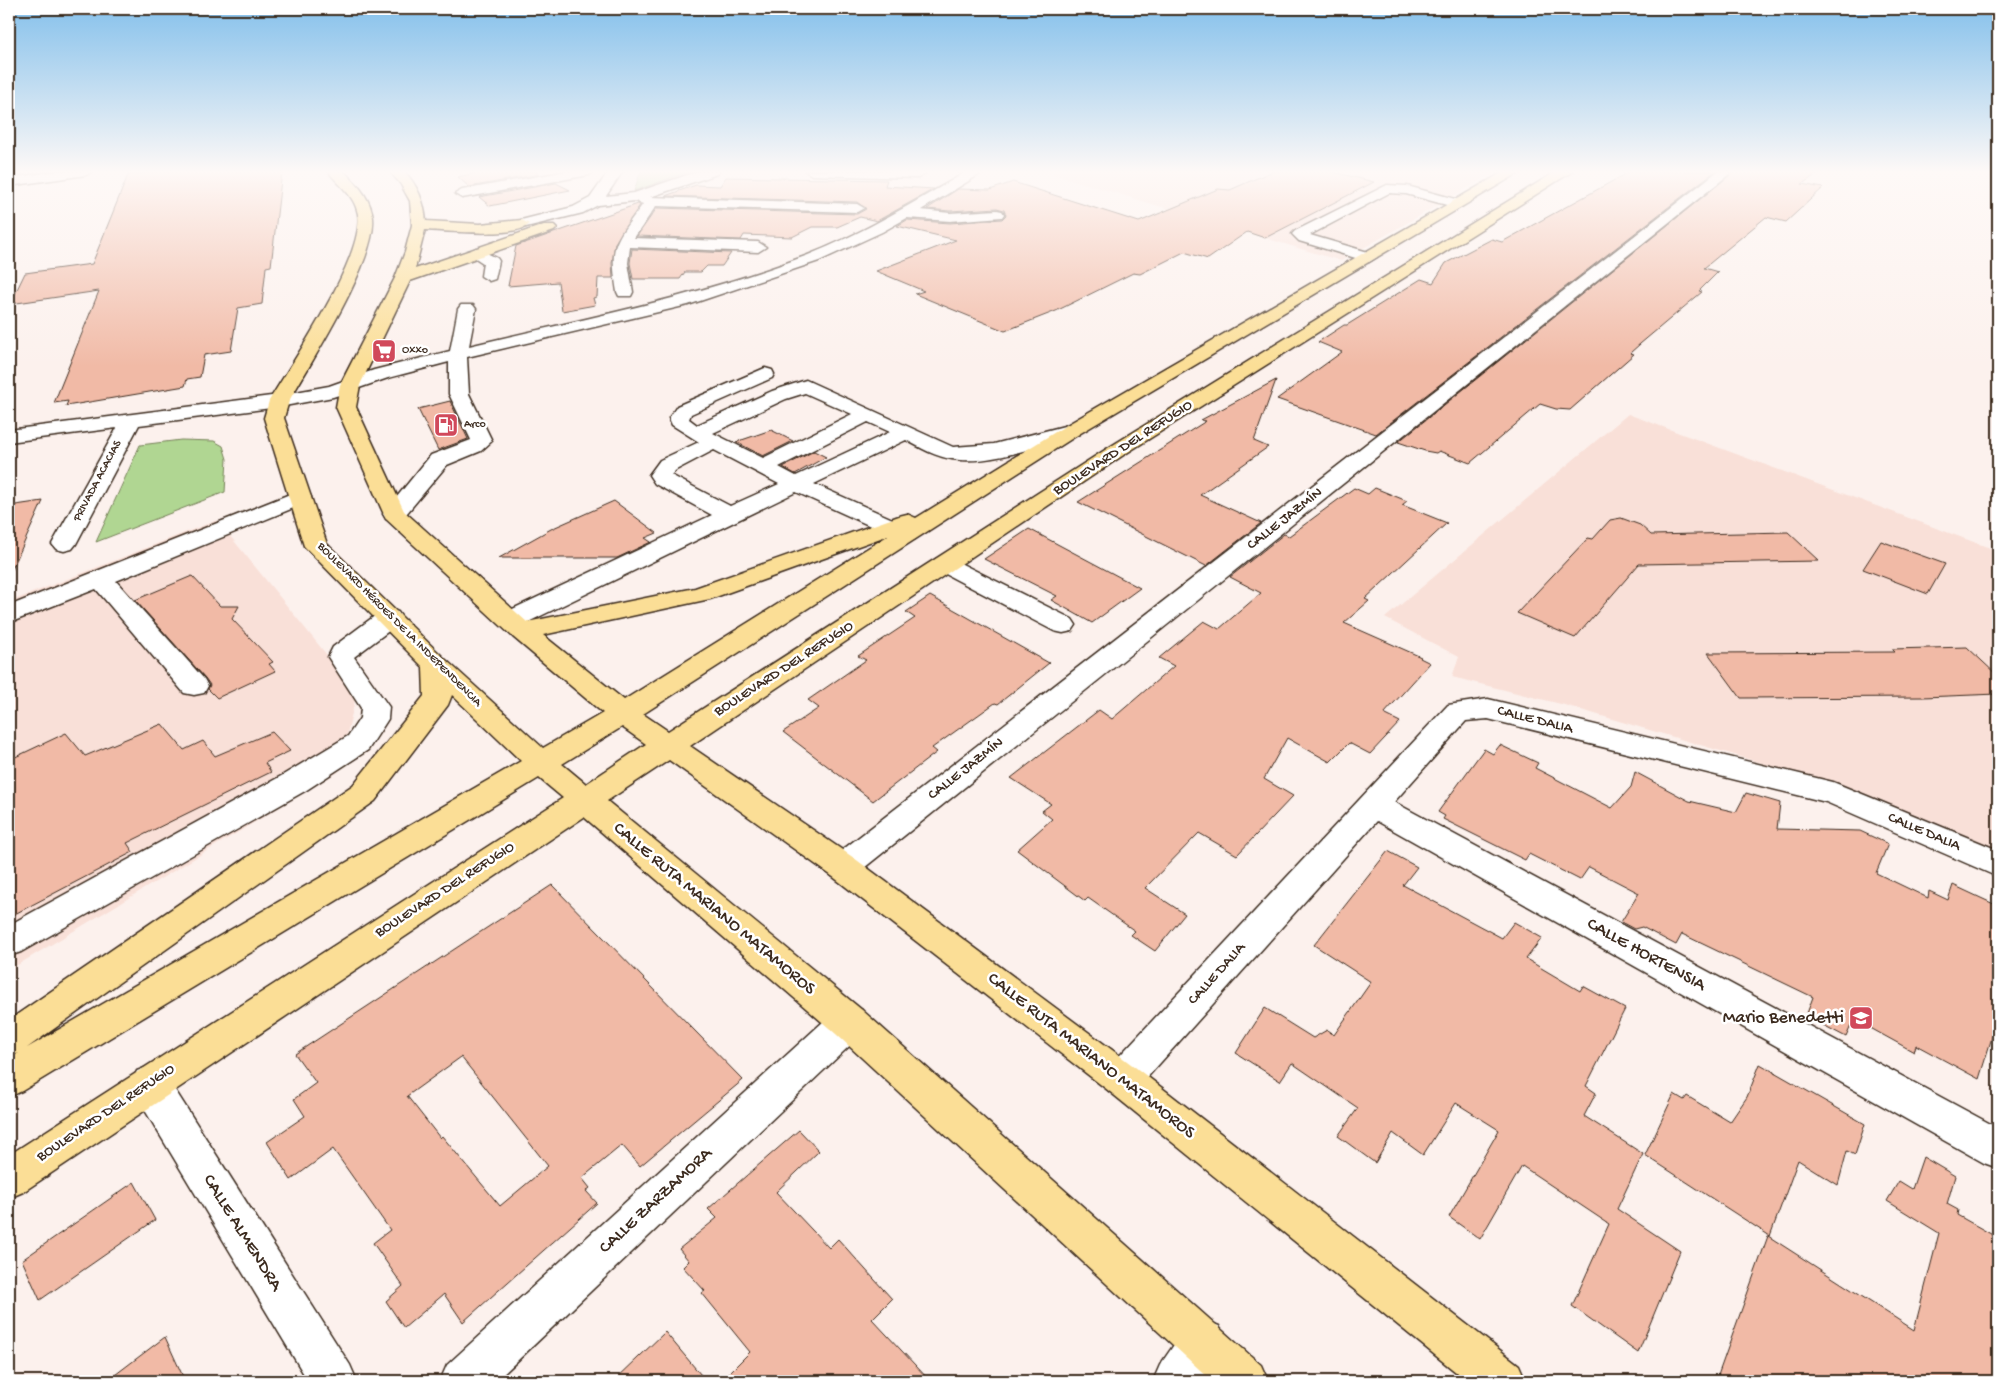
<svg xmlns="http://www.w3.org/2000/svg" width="2007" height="1390" viewBox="0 0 2007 1390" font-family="'Gochi Hand',sans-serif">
	<rect width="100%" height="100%" fill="#fcf1ed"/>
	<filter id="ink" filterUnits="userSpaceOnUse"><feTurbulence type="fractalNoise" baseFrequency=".02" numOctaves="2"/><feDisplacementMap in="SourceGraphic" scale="10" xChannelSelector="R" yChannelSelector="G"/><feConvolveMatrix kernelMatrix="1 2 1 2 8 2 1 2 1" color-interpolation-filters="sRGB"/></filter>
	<g filter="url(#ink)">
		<!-- built -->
		<g fill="#f9e0d8">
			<path d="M 1058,171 L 1497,171 L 1341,261 L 1053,174 Z"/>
			<path d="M 1628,414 L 1998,551 L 1998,849 L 1860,792 L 1561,704 L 1452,677 L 1459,657 L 1385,618 Z"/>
			<path d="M 217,520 L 357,692 L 338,772 L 9,970 L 9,602 Z"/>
		</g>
		<!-- green -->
		<g fill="#b0d692" stroke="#768058">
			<path d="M 641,171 L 690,171 L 634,191 Z"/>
			<path d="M 181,440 L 214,441 L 223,446 L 227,459 L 225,492 L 96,542 L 140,445 Z"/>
		</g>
		<!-- building -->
		<g fill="#f1baa6" stroke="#3b2a1e" fill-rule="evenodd">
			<path d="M 160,171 L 282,171 L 271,266 L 266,267 L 262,304 L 238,308 L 231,351 L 204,355 L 200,377 L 187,379 L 185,386 L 66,406 L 68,401 L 54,403 L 99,291 L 10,304 L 25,273 L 92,264 L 128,175 Z"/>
			<path d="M 484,171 L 534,171 L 540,174 L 469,187 L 458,177 Z"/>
			<path d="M 1273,171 L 1329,171 L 1374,182 L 1265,238 L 1247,232 L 1208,259 L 1184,252 L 1140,274 L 1133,273 L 1056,311 L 1005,331 L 915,294 L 924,291 L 876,271 L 956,240 L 897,226 L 907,220 L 950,223 L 1002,219 L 1006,215 L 1004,210 L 997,208 L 950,211 L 927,209 L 958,189 L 990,190 L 1013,182 L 1139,222 L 1218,189 L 1230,190 Z"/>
			<path d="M 1631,171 L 1715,171 L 1376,434 L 1277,399 L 1342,352 L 1318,342 L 1344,325 L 1347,325 L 1421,279 L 1433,283 L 1446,263 L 1492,239 L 1502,242 Z"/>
			<path d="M 1735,171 L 1822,171 L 1802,184 L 1823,188 L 1786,222 L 1766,217 L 1704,268 L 1718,272 L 1699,291 L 1702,292 L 1640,344 L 1630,353 L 1634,354 L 1570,410 L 1556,409 L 1540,404 L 1470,463 L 1439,451 L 1436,453 L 1425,451 L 1398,442 Z"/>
			<path d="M 726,177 L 887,180 L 885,186 L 934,189 L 877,221 L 860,217 L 837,227 L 812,227 L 792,237 L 744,235 L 741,240 L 637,236 L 657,208 L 857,214 L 866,209 L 857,202 L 665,196 L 696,185 L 720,186 Z"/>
			<path d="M 556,183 L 570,190 L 490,206 L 479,197 Z"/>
			<path d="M 638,204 L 640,205 L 615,243 L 612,263 L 613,278 L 598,278 L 597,297 L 593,298 L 595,305 L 562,311 L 558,282 L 508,286 L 516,246 Z"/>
			<path d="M 632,249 L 731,253 L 722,266 L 707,266 L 701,272 L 685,272 L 680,279 L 633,279 L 630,263 Z"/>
			<path d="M 1276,380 L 1254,441 L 1268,447 L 1200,495 L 1261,523 L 1206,566 L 1078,502 L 1206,421 L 1201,420 Z"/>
			<path d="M 450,401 L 468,439 L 438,450 L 418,409 Z"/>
			<path d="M 771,430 L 793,441 L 763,456 L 736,442 Z"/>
			<path d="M 814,451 L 826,457 L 795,474 L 783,467 Z"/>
			<path d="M 1354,488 L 1368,494 L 1375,488 L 1407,501 L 1402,505 L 1447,523 L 1365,599 L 1369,601 L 1344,623 L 1421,657 L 1420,658 L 1430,663 L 1384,714 L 1400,722 L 1370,754 L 1349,743 L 1330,762 L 1287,738 L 1264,779 L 1293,796 L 1237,855 L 1199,833 L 1145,888 L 1185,914 L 1155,951 L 1131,935 L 1135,931 L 1088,898 L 1085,901 L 1017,850 L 1052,819 L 1042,811 L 1051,804 L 1011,778 L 1099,710 L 1112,719 L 1174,666 L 1159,658 L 1204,621 L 1219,629 L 1261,593 L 1230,577 L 1284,534 L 1289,536 Z"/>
			<path d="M 43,501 L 9,576 L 9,506 Z"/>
			<path d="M 614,501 L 657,533 L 645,538 L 651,542 L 617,558 L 499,558 L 551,529 Z"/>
			<path d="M 1621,518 L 1640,525 L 1651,535 L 1788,532 L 1819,561 L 1639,564 L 1575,638 L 1517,613 L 1588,538 L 1593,539 L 1610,520 Z"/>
			<path d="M 1029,529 L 1140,588 L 1092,623 L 1051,600 L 1057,596 L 984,559 Z"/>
			<path d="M 1881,541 L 1945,564 L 1928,594 L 1863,569 Z"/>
			<path d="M 192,576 L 220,606 L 239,606 L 232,619 L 273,662 L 269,664 L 275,671 L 217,698 L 208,689 L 210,685 L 205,678 L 135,600 Z"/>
			<path d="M 930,596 L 1049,663 L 998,704 L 995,703 L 932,748 L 937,752 L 873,801 L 783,732 L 819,708 L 808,700 L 866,660 L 858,656 L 915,618 L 906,612 Z"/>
			<path d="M 1967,647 L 1998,676 L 1998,694 L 1923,697 L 1741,698 L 1708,653 L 1895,652 L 1892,649 Z"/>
			<path d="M 162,724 L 184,750 L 203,741 L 215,756 L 272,732 L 290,751 L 265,763 L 271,772 L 127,843 L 133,852 L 9,917 L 9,760 L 66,733 L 85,756 Z"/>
			<path d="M 1500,745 L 1538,763 L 1535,768 L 1612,808 L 1631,787 L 1635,772 L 1689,801 L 1736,812 L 1746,793 L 1780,803 L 1777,829 L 1860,831 L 1888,844 L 1876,873 L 1928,898 L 1929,891 L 1948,900 L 1953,885 L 1998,906 L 1998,1018 L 1979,1079 L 1916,1045 L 1914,1052 L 1854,1019 L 1846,1037 L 1806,1016 L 1813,997 L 1682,934 L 1676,945 L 1642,927 L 1634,929 L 1621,922 L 1639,893 L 1589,867 L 1580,880 L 1529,854 L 1525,860 L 1443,819 L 1445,816 L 1438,812 L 1484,749 L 1493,754 Z"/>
			<path d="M 1388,851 L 1417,867 L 1403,885 L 1502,938 L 1514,922 L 1542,938 L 1526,959 L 1580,991 L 1583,986 L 1625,1009 L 1586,1086 L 1596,1093 L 1584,1116 L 1643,1154 L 1617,1209 L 1680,1251 L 1638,1353 L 1572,1306 L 1609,1224 L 1522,1166 L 1480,1239 L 1449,1217 L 1499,1130 L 1456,1103 L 1423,1155 L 1393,1133 L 1375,1163 L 1338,1136 L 1358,1108 L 1292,1063 L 1280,1081 L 1236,1053 L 1265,1008 L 1313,1038 L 1327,1030 L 1334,1035 L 1371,982 L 1314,945 Z"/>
			<path d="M 552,885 L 743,1080 L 640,1166 L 622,1145 L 582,1178 L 590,1188 L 586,1191 L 597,1203 L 463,1322 L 444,1294 L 404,1328 L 386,1301 L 403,1286 L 373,1243 L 390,1230 L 333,1149 L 291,1180 L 267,1142 L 305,1116 L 294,1099 L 316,1083 L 295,1054 ZM 461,1057 L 548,1166 L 500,1206 L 442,1136 L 440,1138 L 407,1096 Z"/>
			<path d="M 1760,1064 L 1865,1124 L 1855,1155 L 1847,1151 L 1838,1185 L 1798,1160 L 1770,1236 L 1645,1155 L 1674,1094 L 1684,1100 L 1687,1096 L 1730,1122 L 1747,1097 Z"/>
			<path d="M 799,1130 L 819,1151 L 776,1192 L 829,1248 L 838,1239 L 892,1299 L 872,1319 L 930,1381 L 721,1381 L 750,1352 L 702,1293 L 705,1291 L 683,1267 L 689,1261 L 679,1249 L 717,1218 L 708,1209 Z"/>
			<path d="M 1923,1157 L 1955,1176 L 1947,1204 L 1958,1210 L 1957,1215 L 1998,1238 L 1998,1381 L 1716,1381 L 1768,1236 L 1914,1330 L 1939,1233 L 1887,1201 L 1899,1181 L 1912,1189 Z"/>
			<path d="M 134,1182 L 155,1220 L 40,1300 L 22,1260 Z"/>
			<path d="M 665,1332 L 706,1381 L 614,1381 Z"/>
			<path d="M 165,1337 L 185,1381 L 107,1381 Z"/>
		</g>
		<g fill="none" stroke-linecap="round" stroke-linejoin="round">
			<defs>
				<g id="minor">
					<path d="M 58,171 L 93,171 L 86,175 L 9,186 L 9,178 Z"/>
					<path d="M 567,171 L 596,171 L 589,175 L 462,198 L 455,194 L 462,190 Z"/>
					<path d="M 609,171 L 623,171 L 606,196 L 634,193 L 699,171 L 719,171 L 717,174 L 650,197 L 857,204 L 864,208 L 857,212 L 656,206 L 634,238 L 758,242 L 766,247 L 758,252 L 630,247 L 628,263 L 633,292 L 631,296 L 619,296 L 617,292 C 609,243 615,242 643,204 L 635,201 L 598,205 L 583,213 L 526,227 L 519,223 L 521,220 L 573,207 L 590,198 Z"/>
					<path d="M 805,171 L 922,171 L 925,174 L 918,178 L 812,175 Z"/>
					<path d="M 968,171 L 985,171 L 921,210 L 950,213 L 997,210 L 1002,211 L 1004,214 L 1002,217 L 950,221 L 907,218 L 882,232 L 819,261 L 688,305 L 467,357 L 469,394 L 492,441 L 481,451 L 447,465 L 402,519 L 394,521 L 386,519 L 383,514 L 431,455 L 471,440 L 449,394 L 449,362 L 388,378 L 333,397 L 279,407 L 139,425 L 76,544 L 72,549 L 64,551 L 56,549 L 52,544 L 117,428 L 9,442 L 9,430 L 279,395 L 329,386 L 374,370 L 450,351 L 458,309 L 461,305 L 473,305 L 476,309 L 469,346 C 582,319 698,297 808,255 C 864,233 916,201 968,171 Z"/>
					<path d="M 1718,171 L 1733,171 L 854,876 L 843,880 L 832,876 L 827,867 L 832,858 Z"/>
					<path d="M 1387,185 L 1407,186 L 1463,201 L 1465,204 L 1458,208 L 1406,194 L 1389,193 L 1310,235 L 1375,254 L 1377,257 L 1369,262 L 1299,241 L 1292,234 L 1295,231 Z"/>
					<path d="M 476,248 L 497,258 L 499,261 L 495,279 L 489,281 L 481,276 L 483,263 L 468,253 Z"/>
					<path d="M 765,368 L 772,370 L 774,374 L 772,378 L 691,414 L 689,419 L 697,425 L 772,391 L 806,380 L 953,447 L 994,444 L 1072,424 L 1079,426 L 1082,430 L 1079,434 C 1043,444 989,466 952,459 C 936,457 921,448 906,440 L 814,484 L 915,529 L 919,534 L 915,539 L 907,541 L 899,539 L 796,492 L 520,626 L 511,628 L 502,626 L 498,620 L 502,614 L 712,515 L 655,484 L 649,475 L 660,460 L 699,442 L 672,425 L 669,418 L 677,406 ZM 805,393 L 852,414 L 763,458 L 713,433 L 786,399 ZM 868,422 L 890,432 L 796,476 L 779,467 ZM 714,450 L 779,484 L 730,506 L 671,475 L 676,470 Z"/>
					<path d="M 300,490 L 308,492 L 311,497 L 308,502 L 116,581 L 204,679 L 208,686 L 204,693 L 194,695 L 184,693 L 96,589 L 9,623 L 9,606 Z"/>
					<path d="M 944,557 L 952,559 L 1072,619 L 1076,625 L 1072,631 L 1063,633 L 1054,631 L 936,569 L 932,564 L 936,559 Z"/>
					<path d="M 389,610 L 398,612 L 402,618 L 398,624 L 354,657 L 389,707 L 388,719 L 368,750 L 305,791 L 21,952 L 9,956 L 9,925 L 283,775 L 348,736 L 360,718 L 361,708 L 328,657 L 333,647 L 380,612 Z"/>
					<path d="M 1488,699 L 1833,782 L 1998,850 L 1998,877 L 1826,802 L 1488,719 L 1466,721 L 1394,802 L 1998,1128 L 1998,1168 L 1984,1163 L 1377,821 L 1135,1091 L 1122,1097 L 1109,1091 L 1103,1079 L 1109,1067 L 1448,705 Z"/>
					<path d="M 849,1006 L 862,1010 L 867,1022 L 862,1034 L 496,1381 L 440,1381 L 447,1365 L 836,1010 Z"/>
					<path d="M 150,1066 L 163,1071 L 350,1365 L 357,1381 L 308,1381 L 137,1097 L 131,1084 L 137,1071 Z"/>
					<path d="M 1203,1320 L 1219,1326 L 1225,1342 L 1219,1358 L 1203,1381 L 1153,1381 L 1160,1365 L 1187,1326 Z"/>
				</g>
				<path id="major" d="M 328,171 L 343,171 C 357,183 371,199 373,218 C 377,260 311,362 289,401 L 284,418 L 327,544 L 445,659 L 543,748 L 603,713 L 513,637 L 386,519 L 336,407 L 340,385 L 395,278 L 405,252 L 412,225 L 410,201 L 400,183 L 389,171 L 404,171 C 418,186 424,201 426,221 L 480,224 L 522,220 L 529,224 C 520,238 443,231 425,230 L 415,269 L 544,225 L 554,225 L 557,228 L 554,231 L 410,281 L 360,385 L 356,407 L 404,511 L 527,622 L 695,588 L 899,516 L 907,514 L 916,518 L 1065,426 L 1505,171 L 1522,171 L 1079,434 L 643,714 L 668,731 L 1108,448 L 1557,171 L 1573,171 L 1122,456 L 690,746 L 854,858 L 1135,1067 L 1519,1365 L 1526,1381 L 1467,1381 L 1109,1091 L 832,876 L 669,760 L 607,801 L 862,1010 L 1261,1365 L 1268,1381 L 1212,1381 L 836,1034 L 584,817 L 23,1192 L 9,1198 L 9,1155 L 563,798 L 539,778 L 22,1091 L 9,1097 L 9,1059 L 19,1053 L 9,1057 L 9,1020 L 353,785 L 424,696 L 423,667 L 304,546 L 264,418 L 269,401 C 292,362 365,257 358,214 C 354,194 339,186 328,171 ZM 889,535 L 624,700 L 543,635 L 710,599 ZM 452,695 L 521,761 L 27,1048 L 375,801 L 448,705 ZM 622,727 L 646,744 L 586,784 L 562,764 Z"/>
			</defs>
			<!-- minor casing -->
			<use href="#minor" stroke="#3b2a1e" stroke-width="3"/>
			<!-- major casing -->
			<use href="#major" stroke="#3b2a1e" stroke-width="3"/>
			<!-- minor -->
			<use href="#minor" fill="#fff" fill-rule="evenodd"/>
			<!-- major -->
			<use href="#major" fill="#fbde96" fill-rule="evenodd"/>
		</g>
	</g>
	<!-- sky -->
	<linearGradient id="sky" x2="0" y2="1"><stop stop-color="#84c0eb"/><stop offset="0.47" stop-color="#fef9f7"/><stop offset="1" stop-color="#fef9f7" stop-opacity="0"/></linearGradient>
	<rect width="2007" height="366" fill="url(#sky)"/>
	<!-- icons -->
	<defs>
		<symbol id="supermarket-square" viewBox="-11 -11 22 22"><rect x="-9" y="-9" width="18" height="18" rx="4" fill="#d1495b" stroke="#fff"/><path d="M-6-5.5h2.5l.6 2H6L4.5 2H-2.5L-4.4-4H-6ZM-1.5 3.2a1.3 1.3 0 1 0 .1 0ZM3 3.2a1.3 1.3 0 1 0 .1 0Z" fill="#fff"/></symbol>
		<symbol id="fuel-square" viewBox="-11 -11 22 22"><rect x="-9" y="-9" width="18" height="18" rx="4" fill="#d1495b" stroke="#fff"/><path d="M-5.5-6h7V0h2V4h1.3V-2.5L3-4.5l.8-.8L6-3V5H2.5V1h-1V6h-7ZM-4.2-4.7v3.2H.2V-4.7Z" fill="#fff"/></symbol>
		<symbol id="school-square" viewBox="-11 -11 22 22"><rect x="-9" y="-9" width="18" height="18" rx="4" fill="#d1495b" stroke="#fff"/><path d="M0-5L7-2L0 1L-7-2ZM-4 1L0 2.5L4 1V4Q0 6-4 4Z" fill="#fff"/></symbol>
	</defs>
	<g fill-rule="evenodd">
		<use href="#supermarket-square" x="370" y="337" width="28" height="28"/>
		<use href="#fuel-square" x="432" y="411" width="28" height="28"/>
		<use href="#school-square" x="1847" y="1004" width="28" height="28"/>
	</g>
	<g text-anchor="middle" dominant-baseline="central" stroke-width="5" stroke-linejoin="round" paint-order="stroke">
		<!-- far-poi labels -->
		<g font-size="12" fill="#3b2a1e" stroke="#fff" text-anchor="start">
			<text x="402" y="351">Oxxo</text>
			<text x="464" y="425">Arco</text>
		</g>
		<!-- far-street labels -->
		<g font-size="12" fill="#3b2a1e" stroke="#fff">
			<text transform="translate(98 481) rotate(-62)">PRIVADA ACACIAS</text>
			<text transform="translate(399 625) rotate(45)">BOULEVARD HÉROES DE LA INDEPENDENCIA</text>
		</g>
		<!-- street labels -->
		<g font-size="15" fill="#3b2a1e" stroke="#fff">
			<text transform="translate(1123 448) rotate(-33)">BOULEVARD DEL REFUGIO</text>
			<text transform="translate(1285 519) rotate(-38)">CALLE JAZMÍN</text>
			<text transform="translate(784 669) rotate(-33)">BOULEVARD DEL REFUGIO</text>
			<text transform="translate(1535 720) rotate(14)">CALLE DALIA</text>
			<text transform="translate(966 769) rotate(-38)">CALLE JAZMÍN</text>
			<text transform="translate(1924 832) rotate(23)">CALLE DALIA</text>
			<text transform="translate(445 890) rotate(-33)">BOULEVARD DEL REFUGIO</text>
			<text transform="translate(1217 974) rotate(-48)">CALLE DALIA</text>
			<text transform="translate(106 1113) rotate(-34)">BOULEVARD DEL REFUGIO</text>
		</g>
		<!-- near-street labels -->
		<g font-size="18" fill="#3b2a1e" stroke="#fff">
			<text transform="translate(714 909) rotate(40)">CALLE RUTA MARIANO MATAMOROS</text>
			<text transform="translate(1646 955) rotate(29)">CALLE HORTENSIA</text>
			<text transform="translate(1091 1056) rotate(38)">CALLE RUTA MARIANO MATAMOROS</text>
			<text transform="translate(656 1201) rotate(-43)">CALLE ZARZAMORA</text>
			<text transform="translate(242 1233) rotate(58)">CALLE ALMENDRA</text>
		</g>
		<!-- near-poi labels -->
		<g font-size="18" fill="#3b2a1e" stroke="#fff" text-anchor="end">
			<text x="1844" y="1018">Mario Benedetti</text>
		</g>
	</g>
	<!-- margin -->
	<rect width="2007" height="1390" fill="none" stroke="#fff" stroke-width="30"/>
	<rect x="15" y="15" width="1977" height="1360" fill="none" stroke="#3b2a1e" stroke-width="2" filter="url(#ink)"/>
</svg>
